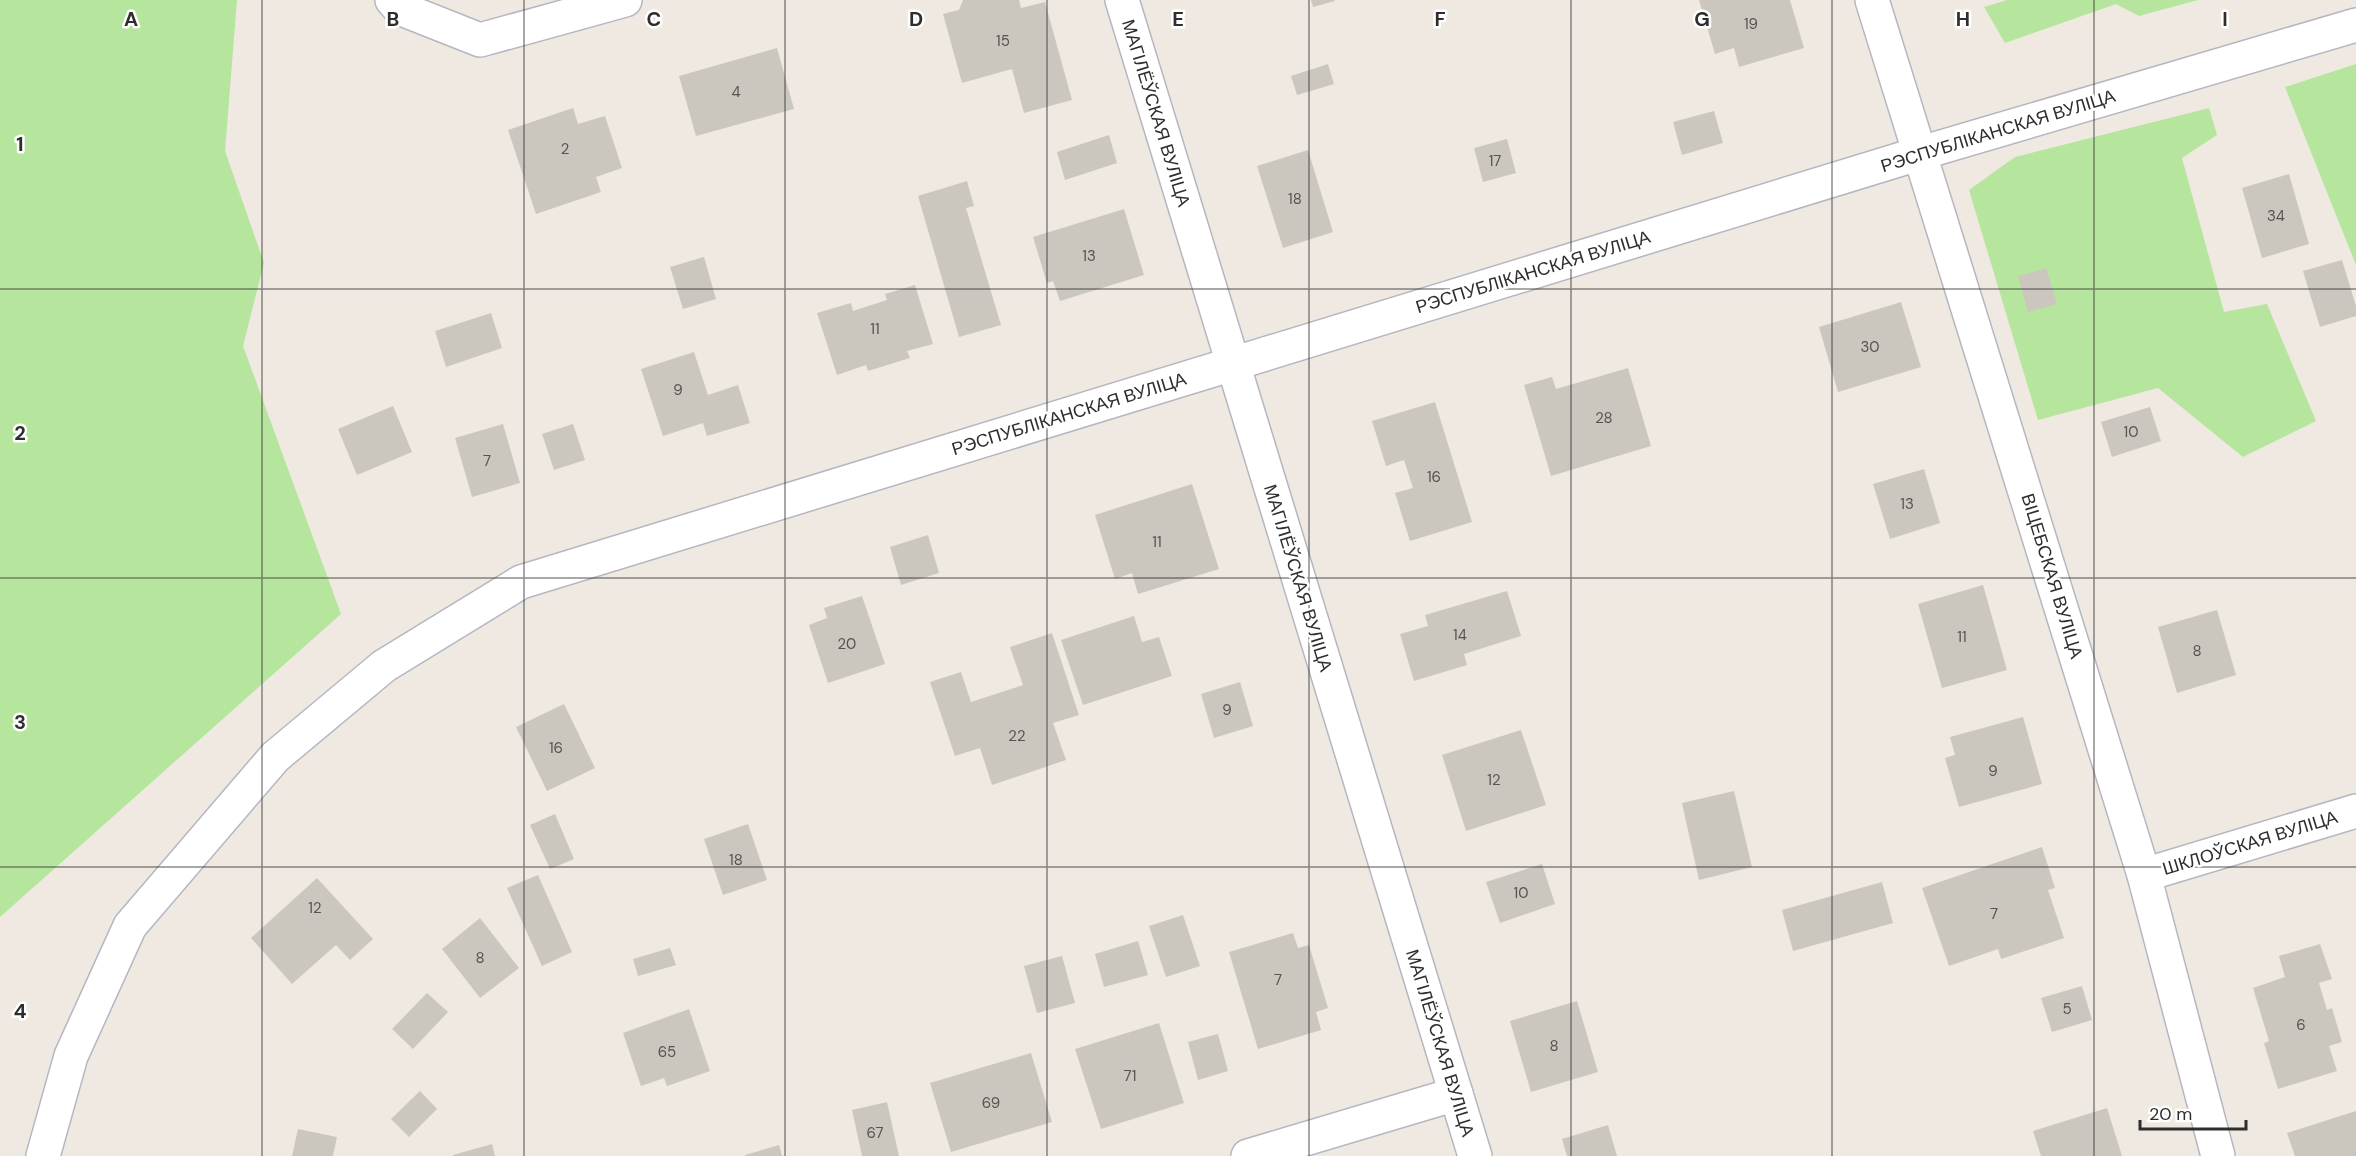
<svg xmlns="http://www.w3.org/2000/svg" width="2356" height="1156" viewBox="0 0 2356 1156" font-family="'DM Sans',sans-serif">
	<rect width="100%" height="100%" fill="#efe9e1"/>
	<!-- green -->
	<g fill="#b6e59e">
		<path d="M 0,0 L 237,0 L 225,151 L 264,263 L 243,346 L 341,614 L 0,917 Z"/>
		<path d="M 2007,0 L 2198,0 L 2139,16 L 2116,4 L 2005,43 L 1984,7 Z"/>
		<path d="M 2356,64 L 2356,265 L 2285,87 Z"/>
		<path d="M 2209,108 L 2217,135 L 2182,158 L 2224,312 L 2267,304 L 2316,421 L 2243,457 L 2158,388 L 2038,420 L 1969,190 L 2015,157 Z"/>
	</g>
	<!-- building -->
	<g fill="#cbc7bf">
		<path d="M 963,0 L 1019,0 L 1021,8 L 1045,2 L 1072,100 L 1024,113 L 1012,69 L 962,83 L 943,14 L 959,10 Z"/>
		<path d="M 1311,0 L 1334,0 L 1335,1 L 1313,7 Z"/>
		<path d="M 1699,0 L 1790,0 L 1804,48 L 1739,67 L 1734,48 L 1715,54 Z"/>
		<path d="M 777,48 L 794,109 L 696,136 L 679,76 Z"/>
		<path d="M 1328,64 L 1334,84 L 1297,95 L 1291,76 Z"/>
		<path d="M 573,108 L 578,124 L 605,116 L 622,168 L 596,177 L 601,192 L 536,214 L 508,130 Z"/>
		<path d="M 1714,111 L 1723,143 L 1682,155 L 1673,122 Z"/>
		<path d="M 1109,135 L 1117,163 L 1065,180 L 1057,152 Z"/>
		<path d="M 1507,139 L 1516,173 L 1483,182 L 1474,148 Z"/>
		<path d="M 1308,150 L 1333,232 L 1283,248 L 1257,166 Z"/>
		<path d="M 2289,174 L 2309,244 L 2262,258 L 2242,188 Z"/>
		<path d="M 967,181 L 974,206 L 966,208 L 1001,325 L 959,337 L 918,196 Z"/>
		<path d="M 1124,209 L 1144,275 L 1060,301 L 1053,281 L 1047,283 L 1033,237 Z"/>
		<path d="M 704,257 L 716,299 L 683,309 L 670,267 Z"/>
		<path d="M 2342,260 L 2356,306 L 2356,316 L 2320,327 L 2303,271 Z"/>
		<path d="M 2046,268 L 2057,304 L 2028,312 L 2018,276 Z"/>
		<path d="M 915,285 L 933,344 L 907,351 L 910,358 L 868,371 L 866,365 L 837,375 L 817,313 L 851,303 L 853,311 L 887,300 L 885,294 Z"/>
		<path d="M 1901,302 L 1921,367 L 1838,392 L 1819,327 Z"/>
		<path d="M 491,313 L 502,348 L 446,367 L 435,331 Z"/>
		<path d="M 694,352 L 708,395 L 738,385 L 750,423 L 707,436 L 703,423 L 663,436 L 641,369 Z"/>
		<path d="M 1628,368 L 1651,446 L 1551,476 L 1524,385 L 1552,377 L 1556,389 Z"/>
		<path d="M 1435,402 L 1472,522 L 1410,541 L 1395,493 L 1413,488 L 1404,460 L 1386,466 L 1372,421 Z"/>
		<path d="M 393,406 L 412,452 L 357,475 L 338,429 Z"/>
		<path d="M 2150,407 L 2161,441 L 2112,457 L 2101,422 Z"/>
		<path d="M 503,424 L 520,483 L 472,497 L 455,438 Z"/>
		<path d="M 573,424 L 585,460 L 554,470 L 542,434 Z"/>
		<path d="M 1924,469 L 1940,523 L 1890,539 L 1873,484 Z"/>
		<path d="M 1192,484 L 1219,569 L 1138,594 L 1132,573 L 1115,579 L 1095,515 Z"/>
		<path d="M 928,535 L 939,573 L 901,585 L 890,547 Z"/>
		<path d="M 1983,585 L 2007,670 L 1942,688 L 1918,604 Z"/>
		<path d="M 1507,591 L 1521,636 L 1464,654 L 1467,665 L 1414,681 L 1400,634 L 1428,626 L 1425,615 Z"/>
		<path d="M 862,596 L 885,664 L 828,683 L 809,625 L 827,618 L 824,608 Z"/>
		<path d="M 2217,610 L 2236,675 L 2177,693 L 2158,627 Z"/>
		<path d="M 1134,616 L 1142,642 L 1159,637 L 1172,676 L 1083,705 L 1061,640 Z"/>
		<path d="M 1052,633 L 1079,715 L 1053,723 L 1066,760 L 992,785 L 980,748 L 955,756 L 930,682 L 961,672 L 971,702 L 1023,685 L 1010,647 Z"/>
		<path d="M 1240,682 L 1253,726 L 1214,738 L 1201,694 Z"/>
		<path d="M 564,704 L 595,768 L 547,791 L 516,727 Z"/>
		<path d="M 2023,717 L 2042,784 L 1959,807 L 1945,758 L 1955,755 L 1950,737 Z"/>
		<path d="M 1521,730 L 1546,805 L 1466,831 L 1442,755 Z"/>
		<path d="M 1734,791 L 1752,867 L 1699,880 L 1682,803 Z"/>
		<path d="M 555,814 L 574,859 L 550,869 L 530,825 Z"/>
		<path d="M 748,824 L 767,880 L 723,895 L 704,839 Z"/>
		<path d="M 2042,847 L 2055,888 L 2048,890 L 2064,938 L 2001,959 L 1998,949 L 1949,966 L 1922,888 Z"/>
		<path d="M 1542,864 L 1555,904 L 1500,923 L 1486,882 Z"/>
		<path d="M 538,875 L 572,952 L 542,966 L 507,888 Z"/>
		<path d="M 317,878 L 373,939 L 350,960 L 336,945 L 292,984 L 251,938 Z"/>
		<path d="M 1882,882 L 1893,923 L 1793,951 L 1782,910 Z"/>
		<path d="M 1183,915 L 1200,966 L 1166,977 L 1149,926 Z"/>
		<path d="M 480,918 L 519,968 L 480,998 L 442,949 Z"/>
		<path d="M 1293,933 L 1298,948 L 1309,945 L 1328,1008 L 1316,1012 L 1321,1030 L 1258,1049 L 1229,952 Z"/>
		<path d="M 1138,941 L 1148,975 L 1104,987 L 1095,954 Z"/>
		<path d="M 2320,944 L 2332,979 L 2319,983 L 2327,1010 L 2332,1008 L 2342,1042 L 2329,1046 L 2337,1071 L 2278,1089 L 2264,1043 L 2269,1041 L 2253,988 L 2285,977 L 2279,956 Z"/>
		<path d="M 670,948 L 676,965 L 638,976 L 633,959 Z"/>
		<path d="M 1062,956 L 1075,1003 L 1037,1013 L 1024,966 Z"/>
		<path d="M 2082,986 L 2092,1020 L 2052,1032 L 2041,998 Z"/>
		<path d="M 427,993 L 448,1012 L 413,1049 L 392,1029 Z"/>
		<path d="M 1577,1001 L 1598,1072 L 1531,1092 L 1510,1021 Z"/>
		<path d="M 689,1009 L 710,1071 L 667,1086 L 664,1078 L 641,1086 L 623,1033 Z"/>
		<path d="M 1159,1023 L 1184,1103 L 1101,1129 L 1075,1049 Z"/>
		<path d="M 1218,1034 L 1228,1071 L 1198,1080 L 1188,1042 Z"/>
		<path d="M 1031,1053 L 1052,1122 L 951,1152 L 930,1083 Z"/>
		<path d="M 420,1091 L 437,1109 L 409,1137 L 391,1119 Z"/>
		<path d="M 887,1102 L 899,1156 L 862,1156 L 852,1110 Z"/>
		<path d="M 2107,1108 L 2122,1156 L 2041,1156 L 2033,1131 Z"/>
		<path d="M 2356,1111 L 2356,1156 L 2295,1156 L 2287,1133 Z"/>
		<path d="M 1608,1125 L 1617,1156 L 1567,1156 L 1562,1139 Z"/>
		<path d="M 298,1129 L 337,1137 L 333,1156 L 292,1156 Z"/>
		<path d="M 492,1144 L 495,1156 L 453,1156 L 453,1155 Z"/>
		<path d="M 779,1145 L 782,1156 L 745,1156 L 745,1155 Z"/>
	</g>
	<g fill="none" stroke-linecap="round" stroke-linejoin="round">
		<defs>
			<g id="street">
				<path d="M 392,0 L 399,8 L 480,40 L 625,0"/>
				<path d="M 1122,0 L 1475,1156"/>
				<path d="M 1872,0 L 2144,875 L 2218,1156"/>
				<path d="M 2144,875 L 2356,811"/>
				<path d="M 43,1156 L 71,1056 L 130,926 L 275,757 L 384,666 L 521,582 L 1921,153 L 2356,25"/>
				<path d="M 1248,1156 L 1456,1094"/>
			</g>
		</defs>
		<!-- street casing -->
		<use href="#street" stroke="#b4b7c1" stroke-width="36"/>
		<!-- street -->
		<use href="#street" stroke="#fff" stroke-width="33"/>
	</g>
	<!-- grid -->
	<path fill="none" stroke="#2e2e2e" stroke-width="1.5" stroke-opacity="0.55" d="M 262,0 L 262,1156M 524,0 L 524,1156M 785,0 L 785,1156M 1047,0 L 1047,1156M 1309,0 L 1309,1156M 1571,0 L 1571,1156M 1832,0 L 1832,1156M 2094,0 L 2094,1156M 0,289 L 2356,289M 0,578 L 2356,578M 0,867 L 2356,867"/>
	<g text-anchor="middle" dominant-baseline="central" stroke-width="5" stroke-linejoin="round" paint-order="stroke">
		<!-- number labels -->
		<g font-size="15" fill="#555452">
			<text x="1751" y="24">19</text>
			<text x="1003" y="41">15</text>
			<text x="736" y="92">4</text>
			<text x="565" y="149">2</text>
			<text x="1495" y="161">17</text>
			<text x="1295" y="199">18</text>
			<text x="2276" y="216">34</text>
			<text x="1089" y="256">13</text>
			<text x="875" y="329">11</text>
			<text x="1870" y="347">30</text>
			<text x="678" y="390">9</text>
			<text x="1604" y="418">28</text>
			<text x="2131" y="432">10</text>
			<text x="487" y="461">7</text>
			<text x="1434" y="477">16</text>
			<text x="1907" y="504">13</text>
			<text x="1157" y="542">11</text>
			<text x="1460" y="635">14</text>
			<text x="1962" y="637">11</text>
			<text x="847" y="644">20</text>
			<text x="2197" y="651">8</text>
			<text x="1227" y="710">9</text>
			<text x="1017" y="736">22</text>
			<text x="556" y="748">16</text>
			<text x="1993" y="771">9</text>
			<text x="1494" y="780">12</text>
			<text x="736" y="860">18</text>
			<text x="1521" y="893">10</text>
			<text x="315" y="908">12</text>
			<text x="1994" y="914">7</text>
			<text x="480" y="958">8</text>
			<text x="1278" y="980">7</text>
			<text x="2067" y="1009">5</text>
			<text x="2301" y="1025">6</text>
			<text x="1554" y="1046">8</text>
			<text x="667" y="1052">65</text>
			<text x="1130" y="1076">71</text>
			<text x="991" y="1103">69</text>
			<text x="875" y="1133">67</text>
		</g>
		<!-- street labels -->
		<g font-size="18" fill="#2e2e2e" stroke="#fff">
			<text transform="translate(1156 113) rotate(73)">МАГІЛЁЎСКАЯ ВУЛІЦА</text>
			<text transform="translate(1998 131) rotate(-17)">РЭСПУБЛІКАНСКАЯ ВУЛІЦА</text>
			<text transform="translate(1533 272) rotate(-17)">РЭСПУБЛІКАНСКАЯ ВУЛІЦА</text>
			<text transform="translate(1069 414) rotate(-17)">РЭСПУБЛІКАНСКАЯ ВУЛІЦА</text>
			<text transform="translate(2052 576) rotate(73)">ВІЦЕБСКАЯ ВУЛІЦА</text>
			<text transform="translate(1298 578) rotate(73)">МАГІЛЁЎСКАЯ ВУЛІЦА</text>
			<text transform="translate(2250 843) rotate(-17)">ШКЛОЎСКАЯ ВУЛІЦА</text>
			<text transform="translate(1440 1043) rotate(73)">МАГІЛЁЎСКАЯ ВУЛІЦА</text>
		</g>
	</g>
	<g font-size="20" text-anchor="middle" font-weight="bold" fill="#2e2e2e" stroke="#fff" stroke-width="5" stroke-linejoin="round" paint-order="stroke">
		<text x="131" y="26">A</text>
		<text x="393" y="26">B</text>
		<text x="654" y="26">C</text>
		<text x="916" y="26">D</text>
		<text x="1178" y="26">E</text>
		<text x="1440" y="26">F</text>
		<text x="1702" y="26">G</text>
		<text x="1963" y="26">H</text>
		<text x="2225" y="26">I</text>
		<text x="20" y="151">1</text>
		<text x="20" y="440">2</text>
		<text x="20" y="729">3</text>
		<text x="20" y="1018">4</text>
	</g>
	<!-- scale -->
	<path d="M2140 1120v9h106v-9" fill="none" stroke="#2e2e2e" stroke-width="3"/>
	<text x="2149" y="1120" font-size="18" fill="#2e2e2e" stroke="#ffffff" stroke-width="4.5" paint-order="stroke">20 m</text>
</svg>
